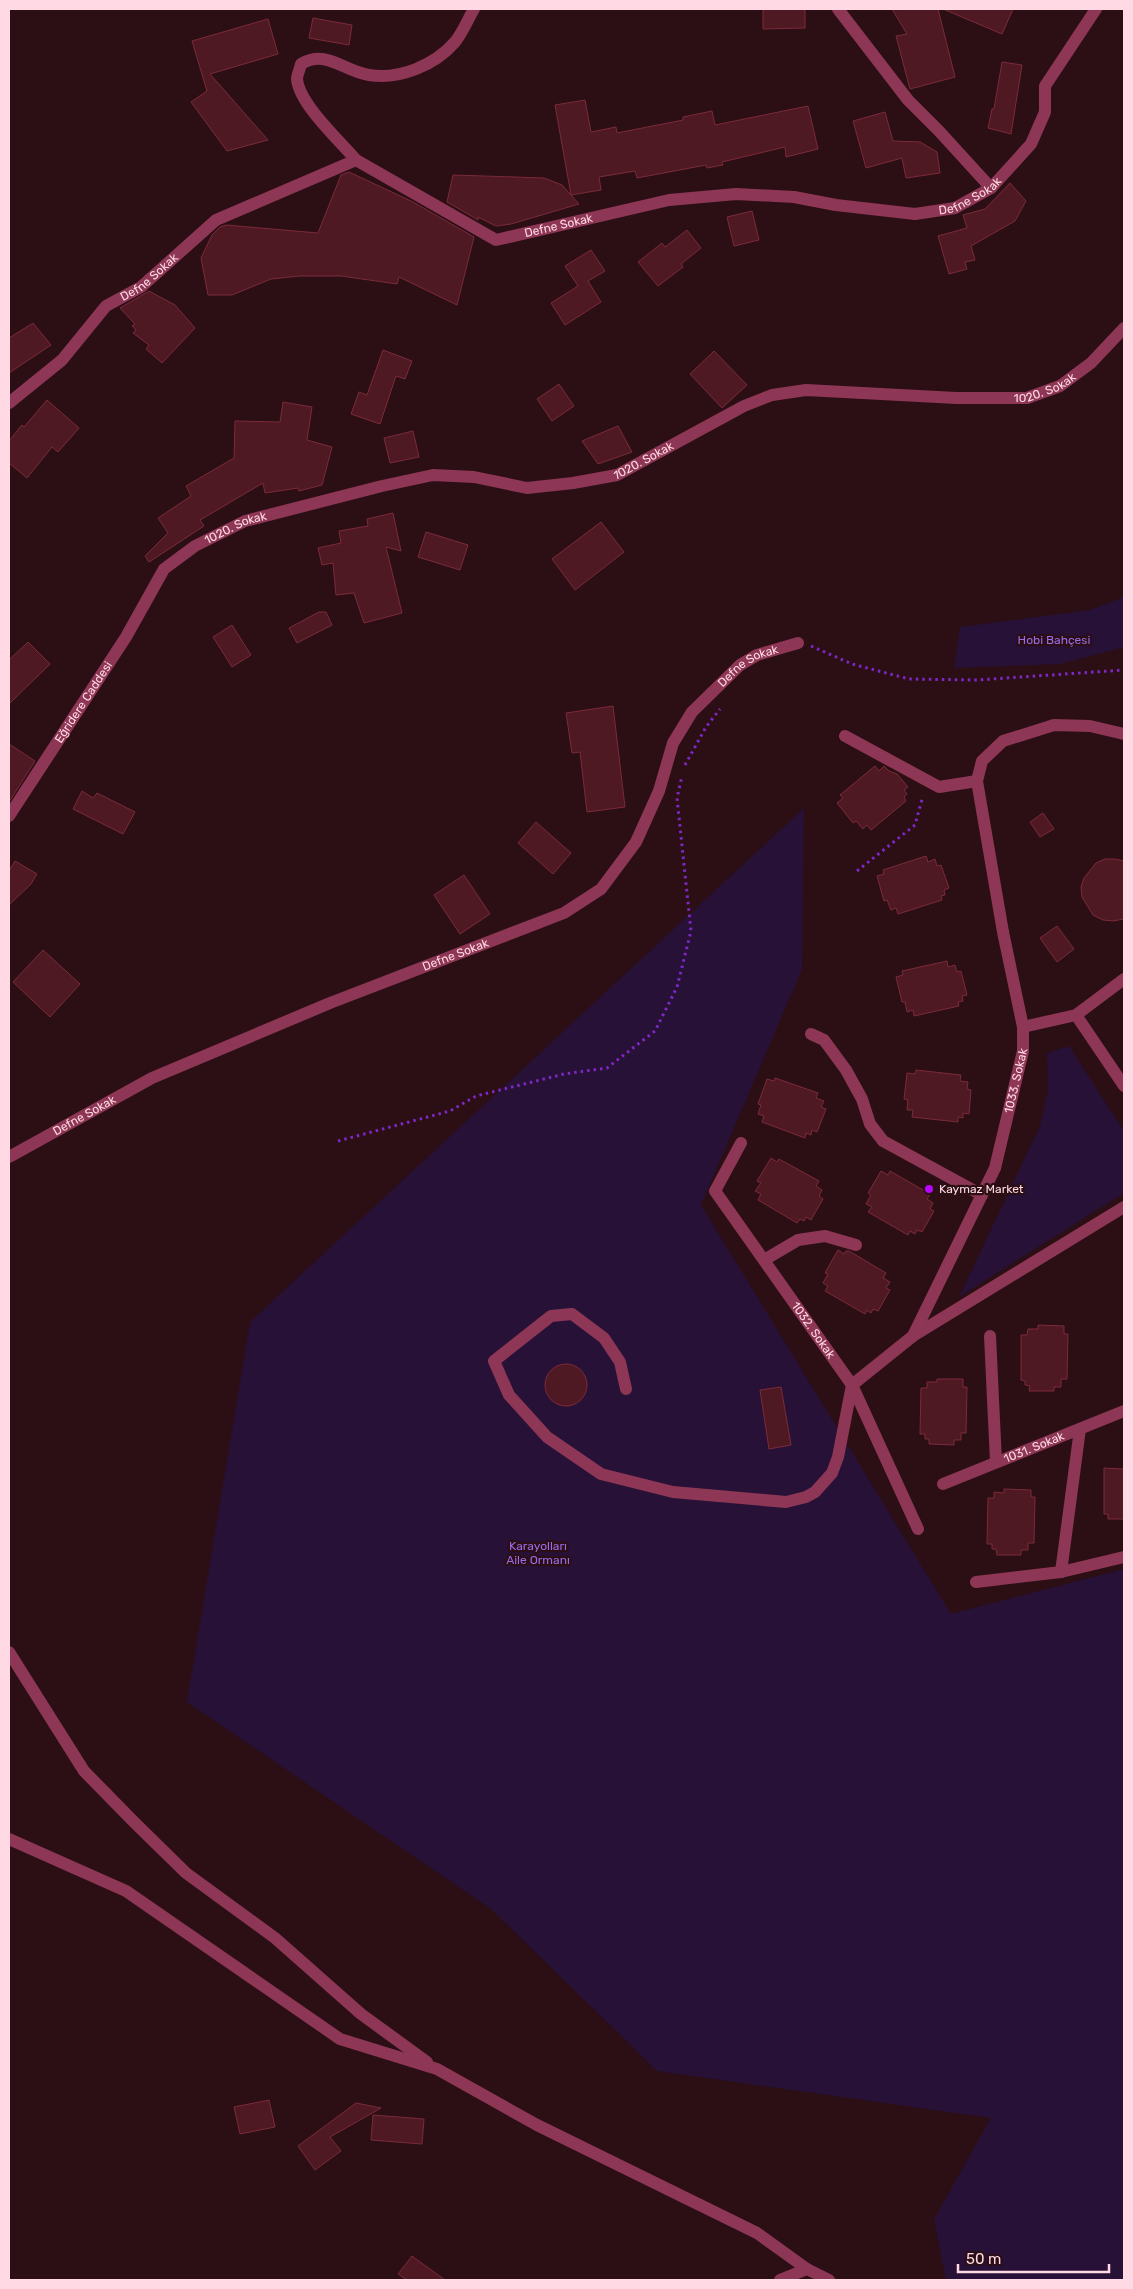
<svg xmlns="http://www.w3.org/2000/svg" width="1133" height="2289" viewBox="0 0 1133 2289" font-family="Rubik,sans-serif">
	<rect width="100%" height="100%" fill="#2b0f15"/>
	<!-- green -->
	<g fill="#271136">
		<path d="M 1124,597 L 1124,647 L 1060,664 L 954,668 L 960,627 L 1090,610 Z"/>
		<path d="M 804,808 L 802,969 L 701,1205 L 951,1614 L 1124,1569 L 1124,2280 L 946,2280 L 934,2219 L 991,2118 L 657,2071 L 491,1909 L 187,1702 L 250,1322 Z"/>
		<path d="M 1069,1046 L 1124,1131 L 1124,1193 L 959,1297 L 1040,1126 L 1048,1092 L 1047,1053 Z"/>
	</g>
	<!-- building -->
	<g fill="#4e1923" stroke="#7c2a39">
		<path d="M 763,9 L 805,9 L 805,28 L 763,29 Z"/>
		<path d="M 892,9 L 938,9 L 955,77 L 910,89 L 896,36 L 907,34 Z"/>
		<path d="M 943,9 L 1013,9 L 1002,34 Z"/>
		<path d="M 313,18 L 352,25 L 349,45 L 309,38 Z"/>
		<path d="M 268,19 L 278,54 L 210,74 L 268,140 L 227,151 L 191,102 L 207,91 L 192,41 Z"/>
		<path d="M 1002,62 L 1022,65 L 1011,134 L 988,128 L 992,109 L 994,109 Z"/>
		<path d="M 585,100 L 591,132 L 616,127 L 617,133 L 683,120 L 683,117 L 712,111 L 715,125 L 808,106 L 818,149 L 786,157 L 785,147 L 722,162 L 723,165 L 707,168 L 706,165 L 637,178 L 635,171 L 599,177 L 601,190 L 571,195 L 555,105 Z"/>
		<path d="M 885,112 L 893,141 L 920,142 L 937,152 L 940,173 L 906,178 L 902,158 L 866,168 L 853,121 Z"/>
		<path d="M 349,172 L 413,202 L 474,237 L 457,305 L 399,277 L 397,284 L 341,276 L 300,276 L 271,279 L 232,295 L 208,295 L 201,258 L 212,235 L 220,227 L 226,225 L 318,233 L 341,175 Z"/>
		<path d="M 453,175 L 544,178 L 562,185 L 579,204 L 511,224 L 496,226 L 478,217 L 478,220 L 447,202 Z"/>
		<path d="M 1010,183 L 1026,201 L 1015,221 L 971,246 L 975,260 L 965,262 L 967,269 L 949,274 L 938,236 L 967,228 L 963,215 L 985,209 Z"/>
		<path d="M 752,211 L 759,240 L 734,246 L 727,217 Z"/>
		<path d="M 687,230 L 701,248 L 681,264 L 683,267 L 658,286 L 638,262 L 662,243 L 665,247 Z"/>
		<path d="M 591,250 L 605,271 L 588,281 L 601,302 L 565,325 L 551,303 L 578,286 L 565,266 Z"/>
		<path d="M 149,291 L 175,305 L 195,328 L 162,363 L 146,349 L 149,345 L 133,333 L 136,330 L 132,326 L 135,324 L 120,308 Z"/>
		<path d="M 33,323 L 51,345 L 9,373 L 9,338 Z"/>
		<path d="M 383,350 L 412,361 L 405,379 L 396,376 L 380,424 L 351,414 L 359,392 L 367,395 Z"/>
		<path d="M 714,351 L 747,385 L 722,408 L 690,374 Z"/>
		<path d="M 559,384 L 574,406 L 552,421 L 537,399 Z"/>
		<path d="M 47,400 L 79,428 L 58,452 L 52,447 L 27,478 L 9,463 L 9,441 L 22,425 L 24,427 Z"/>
		<path d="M 283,402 L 312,407 L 307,440 L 332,447 L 322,485 L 299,491 L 298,488 L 265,493 L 263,483 L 200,520 L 204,526 L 149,562 L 145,556 L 168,533 L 158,518 L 191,496 L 186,486 L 234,458 L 235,421 L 280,422 Z"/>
		<path d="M 618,426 L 632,452 L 598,464 L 582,441 Z"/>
		<path d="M 413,431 L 419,457 L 390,463 L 384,438 Z"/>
		<path d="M 393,513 L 401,551 L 386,547 L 402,613 L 364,623 L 354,593 L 336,595 L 333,563 L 322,565 L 318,548 L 341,543 L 339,531 L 368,526 L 367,519 Z"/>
		<path d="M 601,522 L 624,552 L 575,590 L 552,559 Z"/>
		<path d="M 426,532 L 468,545 L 460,570 L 418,557 Z"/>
		<path d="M 319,612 L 326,612 L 332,625 L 297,643 L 289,628 Z"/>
		<path d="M 232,625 L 251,655 L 232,667 L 213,637 Z"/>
		<path d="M 28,642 L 50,664 L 9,704 L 9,660 Z"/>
		<path d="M 613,706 L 625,807 L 587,812 L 580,752 L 572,753 L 566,713 Z"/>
		<path d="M 9,744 L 35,761 L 9,802 Z"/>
		<path d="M 875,766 L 879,771 L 884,766 L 889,771 L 897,774 L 908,787 L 904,790 L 907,794 L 904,797 L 906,801 L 871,830 L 867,825 L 863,829 L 856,821 L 853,823 L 837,803 L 843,798 L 840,795 Z"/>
		<path d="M 82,791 L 93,798 L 97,793 L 135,812 L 123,834 L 73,809 Z"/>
		<path d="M 1043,813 L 1054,829 L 1040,837 L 1030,822 Z"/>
		<path d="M 536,822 L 571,853 L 553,874 L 518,843 Z"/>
		<path d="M 926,856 L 928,862 L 935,859 L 937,866 L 941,865 L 949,888 L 944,890 L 945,895 L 941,896 L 942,900 L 898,914 L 896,908 L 891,910 L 887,900 L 884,901 L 877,876 L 884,874 L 883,870 Z"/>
		<path d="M 1105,859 L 1115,859 L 1124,861 L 1124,919 L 1113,921 L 1103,920 L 1093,915 L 1082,897 L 1081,887 L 1084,878 L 1096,863 Z"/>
		<path d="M 15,861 L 37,874 L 31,884 L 9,905 L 9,871 Z"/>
		<path d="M 464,875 L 490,914 L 460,934 L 434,895 Z"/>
		<path d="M 1057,926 L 1074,949 L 1057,962 L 1040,938 Z"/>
		<path d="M 43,950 L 80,984 L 50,1017 L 13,982 Z"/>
		<path d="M 947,961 L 948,967 L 955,965 L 957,972 L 961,971 L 967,995 L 962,996 L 963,1001 L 958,1002 L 959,1006 L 914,1016 L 913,1010 L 907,1012 L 905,1002 L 902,1002 L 896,977 L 903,975 L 902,971 Z"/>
		<path d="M 916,1070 L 961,1075 L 960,1081 L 968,1082 L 967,1089 L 971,1090 L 969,1114 L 963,1113 L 963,1118 L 958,1117 L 958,1122 L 912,1117 L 913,1110 L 907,1110 L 908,1100 L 904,1099 L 907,1073 L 915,1074 Z"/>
		<path d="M 775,1078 L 818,1093 L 816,1098 L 824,1101 L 821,1107 L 826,1109 L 817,1132 L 812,1130 L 811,1135 L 806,1133 L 805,1138 L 762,1122 L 764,1116 L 758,1114 L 761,1105 L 758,1104 L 767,1079 L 774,1081 Z"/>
		<path d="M 771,1158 L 777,1162 L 779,1159 L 819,1181 L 816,1186 L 822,1190 L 819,1196 L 823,1199 L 811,1220 L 806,1217 L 804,1221 L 800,1219 L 797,1223 L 758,1200 L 761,1194 L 755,1191 L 761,1183 L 757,1181 Z"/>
		<path d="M 881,1171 L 888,1175 L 890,1171 L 930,1194 L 927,1199 L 933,1203 L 930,1209 L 934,1211 L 922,1232 L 917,1230 L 915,1234 L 910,1231 L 908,1235 L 868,1212 L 872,1207 L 866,1204 L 871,1195 L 868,1193 Z"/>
		<path d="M 838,1250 L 844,1254 L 846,1251 L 849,1251 L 886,1273 L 883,1278 L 890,1282 L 886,1288 L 890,1290 L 878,1311 L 873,1309 L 871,1313 L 867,1310 L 865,1314 L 825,1291 L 828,1286 L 823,1283 L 828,1274 L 825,1273 Z"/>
		<path d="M 1038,1325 L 1064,1326 L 1064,1334 L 1068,1334 L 1067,1379 L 1061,1379 L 1061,1387 L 1054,1387 L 1054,1391 L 1029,1391 L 1030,1386 L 1025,1385 L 1025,1381 L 1021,1380 L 1021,1335 L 1027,1335 L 1028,1329 L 1038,1329 Z"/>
		<circle cx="566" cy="1385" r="21"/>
		<path d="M 937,1379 L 963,1379 L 963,1387 L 967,1387 L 966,1433 L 961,1433 L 961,1440 L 954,1440 L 954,1445 L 929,1444 L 929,1439 L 925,1439 L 925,1434 L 920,1434 L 921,1388 L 927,1388 L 927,1382 L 937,1382 Z"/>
		<path d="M 781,1387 L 791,1445 L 769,1449 L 760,1390 Z"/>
		<path d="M 1104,1468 L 1124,1469 L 1124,1519 L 1108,1519 L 1108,1514 L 1104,1514 Z"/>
		<path d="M 1004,1489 L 1031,1490 L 1031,1497 L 1035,1497 L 1034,1543 L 1028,1543 L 1028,1550 L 1021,1550 L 1021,1555 L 997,1555 L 996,1549 L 992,1549 L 992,1544 L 987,1544 L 988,1498 L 994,1498 L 994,1492 L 1004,1493 Z"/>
		<path d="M 269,2100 L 275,2127 L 240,2134 L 234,2107 Z"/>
		<path d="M 356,2103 L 381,2108 L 330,2137 L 341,2151 L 315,2170 L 298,2146 Z"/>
		<path d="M 373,2115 L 424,2119 L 422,2144 L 371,2140 Z"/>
		<path d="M 412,2256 L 445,2280 L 407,2280 L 398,2274 Z"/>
	</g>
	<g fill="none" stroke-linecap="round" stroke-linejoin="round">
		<!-- path -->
		<g stroke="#7f27c6" stroke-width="3" stroke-dasharray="2.5 4" stroke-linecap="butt">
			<path d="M 811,646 L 852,664 L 909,679 L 977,680 L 1124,670"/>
			<path d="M 685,765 L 706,727 L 720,709"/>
			<path d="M 857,871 L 915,825 L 923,796"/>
			<path d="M 338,1141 L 450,1111 L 476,1096 L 564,1074 L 607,1068 L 655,1031 L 677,987 L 691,931 L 677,798 L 682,776"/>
		</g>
		<!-- minor -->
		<g stroke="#8e3655" stroke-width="12">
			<path d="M 838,9 L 908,100 L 939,131 L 991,188"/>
			<path d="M 356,160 C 340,141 299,104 297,79 C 297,75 300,69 301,64 C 327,49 343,71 369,75 C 400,80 435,65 455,42 C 463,32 468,19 474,9"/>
			<path id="s1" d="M 9,403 L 62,360 L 106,306 L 141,287 L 216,220 L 356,160 L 496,240 L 669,200 L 736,194 L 794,197 L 836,205 L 915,214 L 955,208 L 991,188 L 1031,144 L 1045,112 L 1045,86 L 1096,9"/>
			<path d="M 845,736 L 939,787 L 977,781"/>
			<path id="s2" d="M 9,816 L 126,637 L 164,569 L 195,546 L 245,521 L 382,486 L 433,475 L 474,477 L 527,488 L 573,483 L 617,475 L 744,406 L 772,395 L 806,390 L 956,398 L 1027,398 L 1060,386 L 1091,363 L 1124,328"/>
			<path d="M 1076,1015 L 1124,1086"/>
			<path d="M 1023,1027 L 1076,1015 L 1124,979"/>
			<path d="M 811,1034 L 824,1040 L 846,1070 L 862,1099 L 870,1124 L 883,1141 L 982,1195"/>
			<path id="s3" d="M 741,1143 L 715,1191 L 852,1385 L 918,1529"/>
			<path id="s4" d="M 9,1157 L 152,1078 L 330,1003 L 564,913 L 601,889 L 636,842 L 659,791 L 673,743 L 692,712 L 740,665 L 757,655 L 798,643"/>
			<path d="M 764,1260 L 798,1240 L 825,1236 L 856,1245"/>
			<path d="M 913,1336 L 1124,1207"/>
			<path d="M 990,1336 L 996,1462"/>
			<path id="s5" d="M 852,1385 L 913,1336 L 995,1168 L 1023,1051 L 1023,1027 L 1003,932 L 977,781 L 982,761 L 1003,741 L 1054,725 L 1090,726 L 1124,734"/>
			<path d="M 626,1389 L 620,1362 L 604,1338 L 572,1314 L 551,1316 L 494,1361 L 509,1395 L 547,1437 L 601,1474 L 673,1492 L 786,1502 L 806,1497 L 815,1492 L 832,1473 L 838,1457 L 852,1385"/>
			<path id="s6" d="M 943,1484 L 1124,1411"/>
			<path d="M 1061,1572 L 1080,1429"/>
			<path d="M 976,1582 L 1061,1572 L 1124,1557"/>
			<path d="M 9,1652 L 84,1771 L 134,1822 L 186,1873 L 275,1938 L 361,2014 L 427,2062"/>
			<path d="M 9,1839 L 126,1891 L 340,2039 L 437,2069 L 537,2125 L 757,2233 L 807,2269 L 829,2280"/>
			<path d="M 780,2280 L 807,2269"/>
		</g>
	</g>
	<!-- markers -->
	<circle fill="#b805ff" stroke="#2b0f15" stroke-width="2" cx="929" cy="1189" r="5"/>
	<g text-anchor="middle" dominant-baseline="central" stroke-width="4.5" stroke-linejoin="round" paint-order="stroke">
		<!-- street labels -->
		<g font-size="12" fill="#ffd9e3" stroke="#2b0f15">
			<text stroke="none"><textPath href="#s1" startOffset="1076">Defne Sokak</textPath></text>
			<text stroke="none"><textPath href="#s1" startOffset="656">Defne Sokak</textPath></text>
			<text stroke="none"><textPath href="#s1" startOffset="190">Defne Sokak</textPath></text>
			<text stroke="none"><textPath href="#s2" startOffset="1216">1020. Sokak</textPath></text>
			<text stroke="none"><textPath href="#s2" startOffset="796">1020. Sokak</textPath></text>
			<text stroke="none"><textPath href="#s2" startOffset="375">1020. Sokak</textPath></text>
			<text stroke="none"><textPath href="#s4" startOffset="926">Defne Sokak</textPath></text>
			<text stroke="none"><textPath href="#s2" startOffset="136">Eğridere Caddesi</textPath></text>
			<text stroke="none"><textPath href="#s4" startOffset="491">Defne Sokak</textPath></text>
			<text stroke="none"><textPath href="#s5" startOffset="355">1033. Sokak</textPath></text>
			<text stroke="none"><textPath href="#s4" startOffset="86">Defne Sokak</textPath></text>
			<text stroke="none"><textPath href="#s3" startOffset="225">1032. Sokak</textPath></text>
			<text stroke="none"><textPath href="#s6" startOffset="98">1031. Sokak</textPath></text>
		</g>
		<!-- park labels -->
		<g font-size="12" fill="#9a6beb" stroke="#2b0f15">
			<text x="1054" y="640">Hobi Bahçesi</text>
			<text x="538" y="1546">Karayolları<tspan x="538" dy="14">Aile Ormanı</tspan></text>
		</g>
		<!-- poi labels -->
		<g font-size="12" fill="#ffd9e3" stroke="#2b0f15" text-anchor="start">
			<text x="939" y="1189">Kaymaz Market</text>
		</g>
	</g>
	<!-- border -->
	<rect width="1133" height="2289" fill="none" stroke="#ffd9e3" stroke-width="20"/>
	<!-- scale -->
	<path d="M958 2264v8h151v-8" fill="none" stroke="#ffd9e3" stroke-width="2.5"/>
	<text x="966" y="2264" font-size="15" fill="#ffd9e3" stroke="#2b0f15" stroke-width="4" paint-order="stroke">50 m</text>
</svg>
